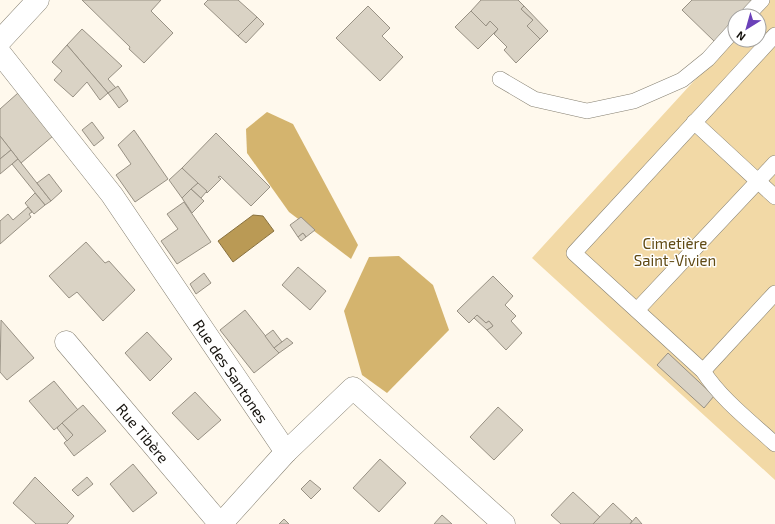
<svg xmlns="http://www.w3.org/2000/svg" width="775" height="524" viewBox="0 0 775 524" font-family="'Exo 2',sans-serif">
	<rect width="100%" height="100%" fill="#fff9ed"/>
	<!-- green -->
	<path fill="#f2d9a6" d="M 768,0 L 775,0 L 775,480 L 532,258 L 735,36 L 735,40 L 759,40 L 759,16 L 754,16 Z"/>
	<!-- forest -->
	<g fill="#d4b46e">
		<path d="M 267,112 L 293,124 L 358,245 L 351,259 L 289,212 L 247,153 L 246,129 Z"/>
		<path d="M 399,256 L 433,285 L 449,330 L 387,393 L 362,375 L 344,311 L 369,257 Z"/>
	</g>
	<!-- water -->
	<path fill="#ba9a55" stroke="#88713f" d="M 253,215 L 263,216 L 274,231 L 233,262 L 218,241 Z"/>
	<!-- building -->
	<g fill="#dad3c5" stroke="#989184">
		<path d="M 82,0 L 161,0 L 151,11 L 173,33 L 144,63 L 129,49 L 130,47 Z"/>
		<path d="M 208,0 L 238,0 L 257,17 L 238,36 L 204,4 Z"/>
		<path d="M 481,0 L 518,0 L 524,6 L 521,9 L 533,20 L 527,26 L 540,39 L 516,63 L 504,50 L 507,47 L 494,34 L 498,29 L 490,21 L 486,26 L 471,11 Z"/>
		<path d="M 692,0 L 755,0 L 739,16 L 735,16 L 735,20 L 715,42 L 682,10 Z"/>
		<path d="M 368,6 L 390,28 L 382,36 L 403,57 L 380,81 L 336,38 Z"/>
		<path d="M 524,6 L 548,31 L 540,39 L 527,26 L 533,20 L 521,9 Z"/>
		<path d="M 471,11 L 486,26 L 490,21 L 498,29 L 478,49 L 455,27 Z"/>
		<path d="M 257,17 L 264,24 L 246,43 L 238,36 Z"/>
		<path d="M 82,29 L 122,66 L 108,79 L 116,88 L 108,93 L 67,45 Z"/>
		<path d="M 67,45 L 108,93 L 100,100 L 87,82 L 73,97 L 54,80 L 62,71 L 52,62 Z"/>
		<path d="M 118,86 L 128,101 L 119,108 L 108,93 Z"/>
		<path d="M 18,93 L 53,136 L 21,163 L 0,136 L 0,109 Z"/>
		<path d="M 92,122 L 104,138 L 94,146 L 82,130 Z"/>
		<path d="M 134,130 L 168,179 L 135,202 L 116,175 L 131,164 L 118,145 Z"/>
		<path d="M 216,133 L 270,187 L 251,206 L 220,176 L 218,177 L 221,179 L 207,193 L 182,168 Z"/>
		<path d="M 0,136 L 11,150 L 0,159 Z"/>
		<path d="M 11,150 L 18,159 L 0,174 L 0,159 Z"/>
		<path d="M 18,159 L 51,201 L 45,205 L 12,164 Z"/>
		<path d="M 182,168 L 198,183 L 182,198 L 169,180 Z"/>
		<path d="M 49,174 L 62,191 L 51,201 L 37,183 Z"/>
		<path d="M 198,183 L 207,191 L 201,198 L 191,189 Z"/>
		<path d="M 191,189 L 204,201 L 192,213 L 182,198 Z"/>
		<path d="M 35,193 L 45,205 L 34,214 L 25,203 Z"/>
		<path d="M 184,202 L 211,242 L 177,264 L 161,241 L 178,229 L 167,214 Z"/>
		<path d="M 28,207 L 32,212 L 29,214 L 31,217 L 0,244 L 0,221 L 8,214 L 13,220 Z"/>
		<path d="M 301,217 L 315,230 L 306,237 L 303,233 L 298,237 L 290,225 Z"/>
		<path d="M 303,233 L 306,237 L 301,241 L 298,237 Z"/>
		<path d="M 86,242 L 105,263 L 109,261 L 135,290 L 103,321 L 77,292 L 69,298 L 49,276 Z"/>
		<path d="M 298,267 L 326,291 L 310,310 L 282,285 Z"/>
		<path d="M 204,273 L 211,283 L 196,294 L 190,284 Z"/>
		<path d="M 493,276 L 513,296 L 505,305 L 516,316 L 511,321 L 522,333 L 506,350 L 487,330 L 493,326 L 489,321 L 486,323 L 477,315 L 469,323 L 457,311 Z"/>
		<path d="M 245,310 L 279,353 L 254,373 L 220,330 Z"/>
		<path d="M 477,315 L 486,323 L 489,321 L 493,326 L 487,330 L 474,318 Z"/>
		<path d="M 1,320 L 34,358 L 7,380 L 0,372 Z"/>
		<path d="M 273,330 L 282,342 L 274,348 L 265,336 Z"/>
		<path d="M 147,332 L 172,359 L 150,381 L 125,353 Z"/>
		<path d="M 287,338 L 293,343 L 279,353 L 274,348 Z"/>
		<path d="M 668,353 L 714,396 L 704,408 L 657,365 Z"/>
		<path d="M 54,381 L 78,410 L 54,430 L 29,401 Z"/>
		<path d="M 195,392 L 221,420 L 198,440 L 172,413 Z"/>
		<path d="M 83,405 L 106,431 L 74,456 L 64,443 L 73,435 L 62,423 Z"/>
		<path d="M 498,407 L 523,430 L 494,460 L 470,437 Z"/>
		<path d="M 62,423 L 73,435 L 67,441 L 57,428 Z"/>
		<path d="M 380,459 L 406,483 L 379,512 L 353,488 Z"/>
		<path d="M 133,464 L 157,493 L 133,512 L 110,484 Z"/>
		<path d="M 35,477 L 74,516 L 67,524 L 36,524 L 13,503 Z"/>
		<path d="M 87,477 L 93,484 L 78,496 L 72,490 Z"/>
		<path d="M 310,480 L 321,489 L 311,499 L 301,489 Z"/>
		<path d="M 573,492 L 600,517 L 593,524 L 561,524 L 551,515 Z"/>
		<path d="M 613,503 L 632,521 L 630,524 L 593,524 Z"/>
		<path d="M 442,515 L 452,524 L 434,524 Z"/>
		<path d="M 636,517 L 642,524 L 630,524 Z"/>
		<path d="M 284,519 L 289,524 L 279,524 Z"/>
	</g>
	<g fill="none" stroke-linecap="round" stroke-linejoin="round">
		<defs>
			<g id="service">
				<path d="M 747,16 L 762,0"/>
				<path d="M 775,35 L 574,253 L 703,371 C 721,399 751,422 775,444"/>
				<path d="M 500,79 L 534,99 L 587,111 L 634,101 L 682,80 L 708,59 L 735,29"/>
				<path d="M 694,122 L 775,197"/>
				<path d="M 637,310 L 775,163"/>
				<path d="M 703,371 L 775,293"/>
			</g>
			<g id="minor">
				<path d="M 0,41 L 38,0"/>
				<path d="M 0,53 L 112,195 L 286,452"/>
				<path d="M 66,342 L 220,524"/>
				<path d="M 221,524 L 286,452 L 353,388 L 504,524"/>
			</g>
		</defs>
		<!-- service casing -->
		<use href="#service" stroke="#868072" stroke-width="16"/>
		<!-- minor casing -->
		<use href="#minor" stroke="#868072" stroke-width="23"/>
		<!-- service -->
		<use href="#service" stroke="#fff" stroke-width="15"/>
		<!-- minor -->
		<use href="#minor" stroke="#fff" stroke-width="22"/>
	</g>
	<g text-anchor="middle" dominant-baseline="central" stroke-width="3" stroke-linejoin="round" paint-order="stroke">
		<!-- park labels -->
		<g font-size="15" fill="#604a14" stroke="#fff">
			<text x="675" y="243">Cimetière<tspan x="675" dy="17">Saint-Vivien</tspan></text>
		</g>
		<!-- street labels -->
		<g font-size="15" fill="#14110c" stroke="#fff">
			<text transform="translate(231 371) rotate(56)">Rue des Santones</text>
			<text transform="translate(143 433) rotate(50)">Rue Tibère</text>
		</g>
	</g>
	<!-- north arrow -->
	<g transform="translate(747 28) rotate(217)"><circle r="19" fill="#ffffff" stroke="#a1a09e"/>
	<path d="M0-3L7 15L0 10L-7 15Z" fill="#6b41b9"/>
	<text y="-6" font-size="11" font-weight="bold" text-anchor="middle" fill="#14110c">N</text>
	</g>
</svg>
